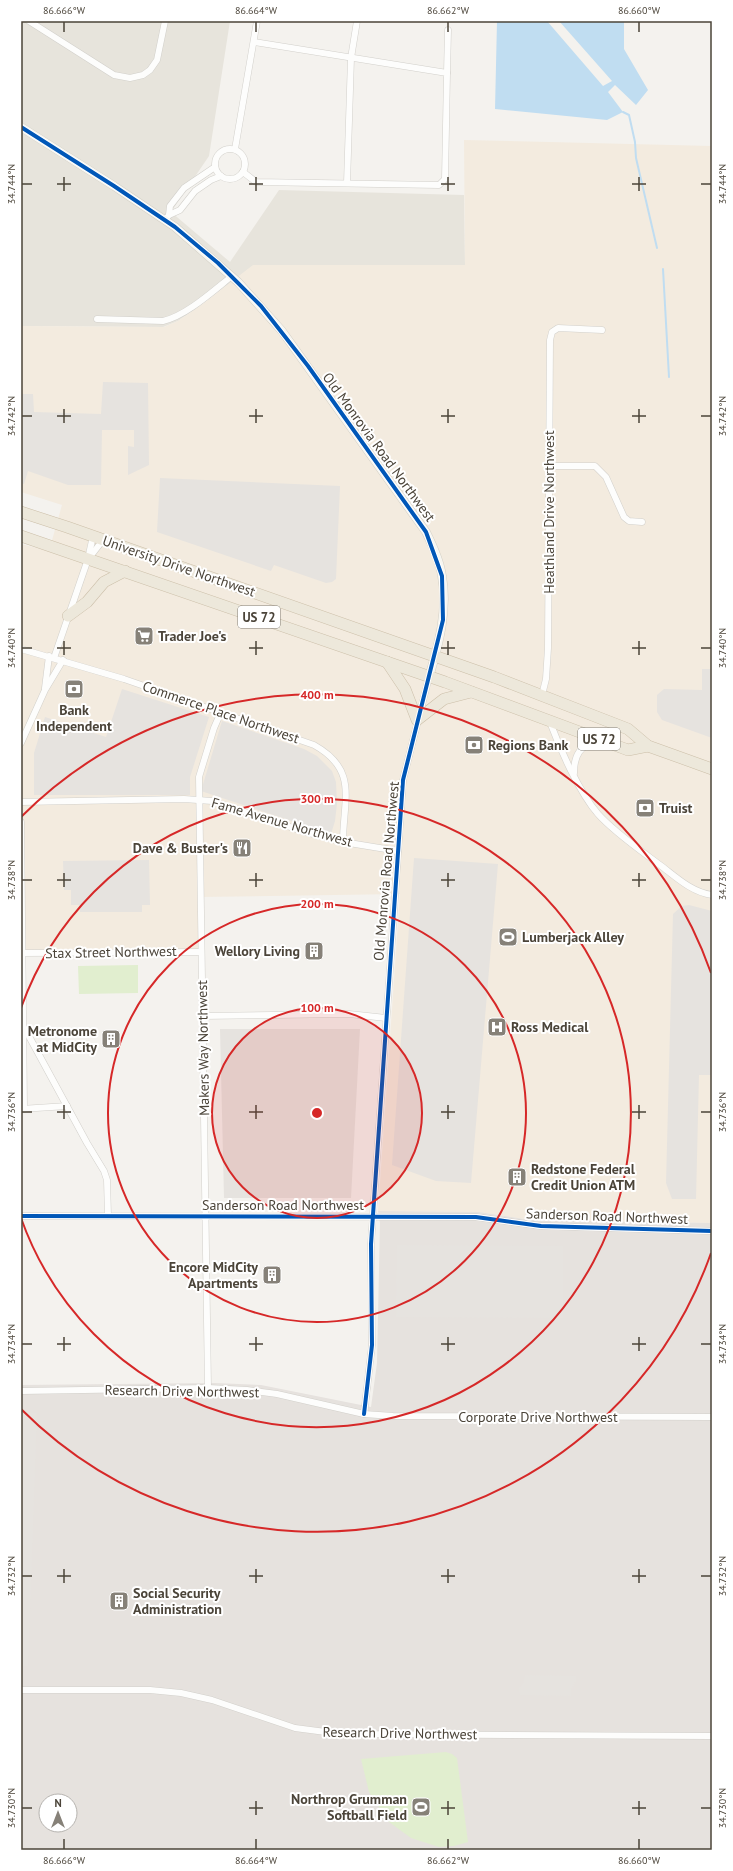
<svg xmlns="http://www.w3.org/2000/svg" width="733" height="1871" viewBox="0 0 733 1871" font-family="'PT Sans',sans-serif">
	<rect width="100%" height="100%" fill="#f4f2ee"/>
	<!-- residential -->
	<path fill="#e7e4dc" d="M 21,21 L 230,21 L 209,156 L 171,212 L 230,262 L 279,190 L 464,195 L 465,265 L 254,265 L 204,303 L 178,321 L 163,327 L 21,326 Z"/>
	<!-- commercial -->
	<path fill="#f3ebdf" d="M 464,140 L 712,146 L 712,1223 L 530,1220 L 479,1212 L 378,1211 L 400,894 L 198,897 L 198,949 L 21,951 L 21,544 L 49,551 L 62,505 L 21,492 L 21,326 L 164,327 L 178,321 L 204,303 L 253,265 L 465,265 Z"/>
	<!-- industrial -->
	<path fill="#e6e2de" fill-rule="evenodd" d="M 378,1211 L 479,1212 L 530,1220 L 712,1223 L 712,1850 L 21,1850 L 21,1385 L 215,1383 L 261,1385 L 371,1407 L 377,1363 L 380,1223 ZM 46,1801 L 70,1801 L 70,1825 L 46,1825 Z"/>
	<!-- green -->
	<g fill="#e1eecf">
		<path d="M 138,965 L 138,993 L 79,994 L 78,966 Z"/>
		<path d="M 446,1752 L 452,1754 L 457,1758 L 468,1842 L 454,1846 L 439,1847 L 411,1838 L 389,1822 L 369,1792 L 361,1759 Z"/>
	</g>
	<!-- parking -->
	<g fill="#e6e3df">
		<path d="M 103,382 L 148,383 L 149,465 L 128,475 L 128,446 L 134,447 L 134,430 L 102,430 L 101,485 L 68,485 L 28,471 L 24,484 L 21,483 L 21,394 L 33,394 L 34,412 L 101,414 Z"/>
		<path d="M 160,478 L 340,486 L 336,579 L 332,582 L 326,583 L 274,565 L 271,571 L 157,532 Z"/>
		<path d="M 702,669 L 712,669 L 712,738 L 662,720 L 657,712 L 657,695 L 664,689 L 702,690 Z"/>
		<path d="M 122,689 L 209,717 L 190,777 L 190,795 L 34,795 L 34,753 L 45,717 L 106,737 Z"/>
		<path d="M 222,721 L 304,749 L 317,756 L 332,771 L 336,782 L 337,804 L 335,821 L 331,834 L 201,791 Z"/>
		<path d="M 414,858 L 498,864 L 471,1183 L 436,1181 L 392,1165 Z"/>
		<path d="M 149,860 L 150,905 L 142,905 L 142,912 L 80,912 L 79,905 L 71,905 L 71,890 L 64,890 L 63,861 Z"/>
		<path d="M 689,905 L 712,911 L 712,1075 L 699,1075 L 696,1199 L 672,1199 L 666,1183 L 673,914 L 682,906 Z"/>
		<path d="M 220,1029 L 360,1029 L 351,1198 L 224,1198 Z"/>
		<path d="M 397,1245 L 563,1246 L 563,1318 L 396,1317 Z"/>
		<path d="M 21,1413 L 37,1413 L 28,1666 L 21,1666 Z"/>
		<path d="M 525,1675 L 576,1676 L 576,1681 L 571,1690 L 571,1696 L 520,1695 L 519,1688 L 524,1681 Z"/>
	</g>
	<!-- water -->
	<path fill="#c0ddf1" d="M 497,21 L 547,21 L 603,86 L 612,81 L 559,21 L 624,21 L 624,49 L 648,90 L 636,105 L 615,85 L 608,92 L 623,112 L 607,120 L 495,109 Z"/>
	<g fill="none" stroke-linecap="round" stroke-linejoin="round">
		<!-- stream -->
		<g stroke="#c0ddf1" stroke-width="2">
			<path d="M 623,112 L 629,115 L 635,142 L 636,158 L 657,248"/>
			<path d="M 663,269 L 669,377"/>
		</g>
		<defs>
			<g id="street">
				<path d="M 29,21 L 114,75 L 130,78 L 143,75 L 150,70 L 157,60 L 165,21"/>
				<path d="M 447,73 L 448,30"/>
				<circle cx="230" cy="164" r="15"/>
				<path d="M 235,149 L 257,21"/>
				<path d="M 243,172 L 256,182 L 439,185 L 445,179 L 447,73 L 254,42"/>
				<path d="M 347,183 L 351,58 L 357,21"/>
				<path d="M 169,215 L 170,206 L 184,188 L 215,167"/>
				<path d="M 165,220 L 169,215 L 180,210 L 195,191 L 211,180 L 221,176"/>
				<path d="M 97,319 L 163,321 C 186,316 213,291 232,276"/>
				<path d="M 549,466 L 595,466 L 606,477 L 624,517 L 629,521 L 642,522"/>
				<path d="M 89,558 L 103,540"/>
				<path d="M 21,649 L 124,679 L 314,745 C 359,770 343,800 343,842"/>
				<path d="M 54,658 L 88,559 L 93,536"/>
				<path d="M 45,688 L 49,656"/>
				<path d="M 542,695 L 546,679 L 548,648 L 550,340 L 552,332 L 558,328 L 602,330"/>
				<path d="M 550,722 C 560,749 579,792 598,814 C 614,832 640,850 660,865 C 676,877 691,892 712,895"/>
				<path d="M 21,743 L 45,690 L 63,660"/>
				<path d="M 574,773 C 574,755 580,745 599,740"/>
				<path d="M 21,802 L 184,799 L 212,801 L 302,831 L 343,842 L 398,851"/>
				<path d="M 21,822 L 24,1109"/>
				<path d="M 21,953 L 201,952"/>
				<path d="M 202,1016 L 349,1014 L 386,1018"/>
				<path d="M 25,1029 L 87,1143 L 104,1171 L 107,1180 L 108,1216"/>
				<path d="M 21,1109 L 67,1106"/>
				<path d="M 21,1216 L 476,1217 L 541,1226 L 712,1231"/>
				<path d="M 208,1388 L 199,777 L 214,728 L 221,712"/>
				<path d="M 21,1391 L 208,1388 L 247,1390 L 277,1394 L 364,1414 L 393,1416 L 712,1417"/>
				<path d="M 364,1414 L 372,1345 L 371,1244 L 403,780 L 429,677"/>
				<path d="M 21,1690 L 150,1690 L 181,1693 L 212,1700 L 295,1728 L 341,1734 L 712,1736"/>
			</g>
			<path id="secondary" d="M 21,127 L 114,186 L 175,227 L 238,282 L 282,331 L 426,532 C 433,546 440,561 442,576 C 448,610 439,644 429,677"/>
			<g id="highway">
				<path d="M 21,512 L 67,527 L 494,677 L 628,729 L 648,746 L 712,769"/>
				<path d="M 21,536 L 445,682 L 628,750 L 648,746"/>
				<path d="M 68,616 L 87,602 L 104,582 L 125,571"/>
				<path d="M 387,662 L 405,689 L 417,720 L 444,699 L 471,692"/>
			</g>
		</defs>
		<!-- street casing -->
		<use href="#street" stroke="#d2d0cb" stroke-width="7"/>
		<!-- secondary casing -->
		<use href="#secondary" stroke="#d3cfc5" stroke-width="9"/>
		<!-- highway casing -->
		<use href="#highway" stroke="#ccbfa9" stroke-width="12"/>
		<!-- street -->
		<use href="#street" stroke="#fdfdfc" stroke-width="6"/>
		<!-- secondary -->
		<use href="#secondary" stroke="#f7f6f1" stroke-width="8"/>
		<!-- highway -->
		<use href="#highway" stroke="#ede8db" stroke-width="11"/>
		<defs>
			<g id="cycleway">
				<path d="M 21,127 L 114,186 L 175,227 L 218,263 L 261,306 L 308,366 L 426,532 L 442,576 L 443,620 L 403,780 L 371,1244 L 372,1345 L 364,1414"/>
				<path d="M 21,1216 L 476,1217 L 541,1226 L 712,1231"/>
			</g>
		</defs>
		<!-- cycleway casing -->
		<use href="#cycleway" stroke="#fff" stroke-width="6"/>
		<!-- cycleway -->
		<use href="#cycleway" stroke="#0057b8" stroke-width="4"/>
	</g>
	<!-- ticks -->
	<path fill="none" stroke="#4b4439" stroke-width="1.5" d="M 64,22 L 64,32M 256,22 L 256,32M 448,22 L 448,32M 639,22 L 639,32M 64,177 L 64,191M 256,177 L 256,191M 448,177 L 448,191M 639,177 L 639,191M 22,184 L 32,184M 57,184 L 71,184M 249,184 L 263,184M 441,184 L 455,184M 632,184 L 646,184M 701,184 L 711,184M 64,409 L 64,423M 256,409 L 256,423M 448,409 L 448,423M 639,409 L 639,423M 22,416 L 32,416M 57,416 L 71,416M 249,416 L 263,416M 441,416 L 455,416M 632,416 L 646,416M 701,416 L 711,416M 64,641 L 64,655M 256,641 L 256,655M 448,641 L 448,655M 639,641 L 639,655M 22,648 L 32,648M 57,648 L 71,648M 249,648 L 263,648M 441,648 L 455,648M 632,648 L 646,648M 701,648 L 711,648M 64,873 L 64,887M 256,873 L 256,887M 448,873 L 448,887M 639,873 L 639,887M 22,880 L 32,880M 57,880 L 71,880M 249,880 L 263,880M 441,880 L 455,880M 632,880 L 646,880M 701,880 L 711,880M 64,1105 L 64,1119M 256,1105 L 256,1119M 448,1105 L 448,1119M 639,1105 L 639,1119M 22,1112 L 32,1112M 57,1112 L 71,1112M 249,1112 L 263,1112M 441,1112 L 455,1112M 632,1112 L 646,1112M 701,1112 L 711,1112M 64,1337 L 64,1351M 256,1337 L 256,1351M 448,1337 L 448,1351M 639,1337 L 639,1351M 22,1344 L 32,1344M 57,1344 L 71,1344M 249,1344 L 263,1344M 441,1344 L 455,1344M 632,1344 L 646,1344M 701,1344 L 711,1344M 64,1569 L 64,1583M 256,1569 L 256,1583M 448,1569 L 448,1583M 639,1569 L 639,1583M 22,1576 L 32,1576M 57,1576 L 71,1576M 249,1576 L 263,1576M 441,1576 L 455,1576M 632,1576 L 646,1576M 701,1576 L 711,1576M 256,1801 L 256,1815M 448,1801 L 448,1815M 639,1801 L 639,1815M 22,1808 L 32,1808M 249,1808 L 263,1808M 441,1808 L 455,1808M 632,1808 L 646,1808M 701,1808 L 711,1808M 64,1839 L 64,1849M 256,1839 L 256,1849M 448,1839 L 448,1849M 639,1839 L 639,1849"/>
	<!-- distance rings -->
	<circle cx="317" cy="1113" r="105" fill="#d62828" fill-opacity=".12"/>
	<g fill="none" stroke="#d62828" stroke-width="2">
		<circle cx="317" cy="1113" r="105"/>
		<circle cx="317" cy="1113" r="209"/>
		<path d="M21 1008A314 314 0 1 1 21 1218"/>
		<path d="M711 1253A418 418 0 0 1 21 1409M21 817A418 418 0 0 1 711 973"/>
	</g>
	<!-- icons -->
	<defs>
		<symbol id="supermarket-square" viewBox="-11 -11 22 22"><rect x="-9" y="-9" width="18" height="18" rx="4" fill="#868178" stroke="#fff"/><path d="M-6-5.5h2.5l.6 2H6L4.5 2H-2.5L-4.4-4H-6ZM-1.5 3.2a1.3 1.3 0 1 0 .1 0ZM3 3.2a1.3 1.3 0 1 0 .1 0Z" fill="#fff"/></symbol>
		<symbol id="bank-square" viewBox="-11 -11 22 22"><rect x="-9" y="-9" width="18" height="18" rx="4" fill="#868178" stroke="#fff"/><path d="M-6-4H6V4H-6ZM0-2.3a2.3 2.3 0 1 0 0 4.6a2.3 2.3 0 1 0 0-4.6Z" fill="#fff"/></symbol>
		<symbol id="restaurant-square" viewBox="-11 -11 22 22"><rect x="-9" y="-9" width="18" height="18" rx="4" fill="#868178" stroke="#fff"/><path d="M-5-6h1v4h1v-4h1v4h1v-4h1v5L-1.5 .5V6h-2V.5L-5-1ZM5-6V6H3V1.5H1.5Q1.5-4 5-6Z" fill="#fff"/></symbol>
		<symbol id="stadium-square" viewBox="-11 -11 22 22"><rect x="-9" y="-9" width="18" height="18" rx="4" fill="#868178" stroke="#fff"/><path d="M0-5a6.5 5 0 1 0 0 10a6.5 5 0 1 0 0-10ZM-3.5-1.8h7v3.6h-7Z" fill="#fff"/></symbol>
		<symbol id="building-square" viewBox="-11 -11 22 22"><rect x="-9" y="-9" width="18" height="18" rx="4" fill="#868178" stroke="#fff"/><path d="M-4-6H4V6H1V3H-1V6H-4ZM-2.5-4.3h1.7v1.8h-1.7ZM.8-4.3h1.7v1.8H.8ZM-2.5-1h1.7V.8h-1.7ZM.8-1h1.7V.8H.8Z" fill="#fff"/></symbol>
		<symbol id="hospital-square" viewBox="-11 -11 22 22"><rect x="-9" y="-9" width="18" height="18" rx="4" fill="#868178" stroke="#fff"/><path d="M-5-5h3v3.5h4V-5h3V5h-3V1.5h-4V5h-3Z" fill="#fff"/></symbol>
	</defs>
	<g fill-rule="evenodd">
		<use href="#supermarket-square" x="133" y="625" width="22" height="22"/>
		<use href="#bank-square" x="63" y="678" width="22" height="22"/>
		<use href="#bank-square" x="463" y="734" width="22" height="22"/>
		<use href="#bank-square" x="634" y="797" width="22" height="22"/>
		<use href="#restaurant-square" x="231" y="837" width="22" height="22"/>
		<use href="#stadium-square" x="497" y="926" width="22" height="22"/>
		<use href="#building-square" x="303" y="940" width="22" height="22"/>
		<use href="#hospital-square" x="486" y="1016" width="22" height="22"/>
		<use href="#building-square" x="100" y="1028" width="22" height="22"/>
		<use href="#building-square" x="506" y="1166" width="22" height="22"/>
		<use href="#building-square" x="261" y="1264" width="22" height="22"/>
		<use href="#building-square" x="108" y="1590" width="22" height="22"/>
		<use href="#stadium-square" x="410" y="1796" width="22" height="22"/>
	</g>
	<g text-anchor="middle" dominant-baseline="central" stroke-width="4" stroke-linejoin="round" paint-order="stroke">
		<!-- shield labels -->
		<g fill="#fff" stroke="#817c74" stroke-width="1">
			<rect x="238" y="606" width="42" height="22" rx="3"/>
			<rect x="578" y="728" width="42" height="22" rx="3"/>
		</g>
		<g font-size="13" font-weight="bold" fill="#4b4439">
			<text x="259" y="617">US 72</text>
			<text x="599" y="739">US 72</text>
		</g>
		<!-- street labels -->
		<g font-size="14" fill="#4b4439" stroke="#fff">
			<text transform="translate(379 447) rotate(54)">Old Monrovia Road Northwest</text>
			<text transform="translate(549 512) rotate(-90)">Heathland Drive Northwest</text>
			<text transform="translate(179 566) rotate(19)">University Drive Northwest</text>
			<text transform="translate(221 712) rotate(19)">Commerce Place Northwest</text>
			<text transform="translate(282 822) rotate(16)">Fame Avenue Northwest</text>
			<text transform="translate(386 871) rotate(-85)">Old Monrovia Road Northwest</text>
			<text transform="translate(111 952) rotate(-1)">Stax Street Northwest</text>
			<text transform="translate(203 1048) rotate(-91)">Makers Way Northwest</text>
			<text x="283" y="1205">Sanderson Road Northwest</text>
			<text transform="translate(607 1216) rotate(2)">Sanderson Road Northwest</text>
			<text transform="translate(182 1391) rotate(1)">Research Drive Northwest</text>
			<text x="538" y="1417">Corporate Drive Northwest</text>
			<text transform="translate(400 1733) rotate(1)">Research Drive Northwest</text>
		</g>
		<!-- poi labels -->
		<g font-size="14" font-weight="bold" fill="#4b4439" stroke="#fff" text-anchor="start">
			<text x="158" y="636">Trader Joe's</text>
			<text x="74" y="710" text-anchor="middle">Bank<tspan x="74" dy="16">Independent</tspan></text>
			<text x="488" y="745">Regions Bank</text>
			<text x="659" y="808">Truist</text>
			<text x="228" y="848" text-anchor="end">Dave &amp; Buster's</text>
			<text x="522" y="937">Lumberjack Alley</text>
			<text x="300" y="951" text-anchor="end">Wellory Living</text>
			<text x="511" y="1027">Ross Medical</text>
			<text x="97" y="1031" text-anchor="end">Metronome<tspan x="97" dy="16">at MidCity</tspan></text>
			<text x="531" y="1169">Redstone Federal<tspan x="531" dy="16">Credit Union ATM</tspan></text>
			<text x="258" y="1267" text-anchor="end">Encore MidCity<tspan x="258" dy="16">Apartments</tspan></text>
			<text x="133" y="1593">Social Security<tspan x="133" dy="16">Administration</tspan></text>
			<text x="407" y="1799" text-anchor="end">Northrop Grumman<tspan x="407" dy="16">Softball Field</tspan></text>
		</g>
	</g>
	<circle cx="317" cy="1113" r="6" fill="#d62828" stroke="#fff" stroke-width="2"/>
	<g font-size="12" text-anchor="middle" font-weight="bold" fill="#d62828" stroke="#fff" stroke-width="4" stroke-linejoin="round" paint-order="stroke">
		<text x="317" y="699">400 m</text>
		<text x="317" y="803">300 m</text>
		<text x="317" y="908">200 m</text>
		<text x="317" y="1012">100 m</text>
	</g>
	<!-- border -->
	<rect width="733" height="1871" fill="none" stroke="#ffffff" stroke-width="44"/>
	<!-- north arrow -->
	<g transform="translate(58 1813)"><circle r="19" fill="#ffffff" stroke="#b7b4b0"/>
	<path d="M0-3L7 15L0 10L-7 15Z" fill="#868178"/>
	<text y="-6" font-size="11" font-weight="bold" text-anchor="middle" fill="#4b4439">N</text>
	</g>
	<rect x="22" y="22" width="689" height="1827" fill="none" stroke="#4b4439" stroke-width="1.5"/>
	<g font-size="10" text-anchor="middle" fill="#4b4439">
		<text x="64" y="14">86.666°W</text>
		<text x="256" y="14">86.664°W</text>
		<text x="448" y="14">86.662°W</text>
		<text x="639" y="14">86.660°W</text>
		<text transform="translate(11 184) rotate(-90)" y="4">34.744°N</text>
		<text transform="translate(722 184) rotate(-90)" y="4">34.744°N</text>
		<text transform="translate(11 416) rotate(-90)" y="4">34.742°N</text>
		<text transform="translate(722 416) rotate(-90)" y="4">34.742°N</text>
		<text transform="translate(11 648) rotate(-90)" y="4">34.740°N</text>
		<text transform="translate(722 648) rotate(-90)" y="4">34.740°N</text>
		<text transform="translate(11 880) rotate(-90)" y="4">34.738°N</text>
		<text transform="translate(722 880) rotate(-90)" y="4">34.738°N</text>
		<text transform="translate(11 1112) rotate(-90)" y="4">34.736°N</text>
		<text transform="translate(722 1112) rotate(-90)" y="4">34.736°N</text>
		<text transform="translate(11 1344) rotate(-90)" y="4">34.734°N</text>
		<text transform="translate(722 1344) rotate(-90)" y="4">34.734°N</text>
		<text transform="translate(11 1576) rotate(-90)" y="4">34.732°N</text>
		<text transform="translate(722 1576) rotate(-90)" y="4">34.732°N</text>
		<text transform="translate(11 1808) rotate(-90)" y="4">34.730°N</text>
		<text transform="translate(722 1808) rotate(-90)" y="4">34.730°N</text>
		<text x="64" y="1864">86.666°W</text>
		<text x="256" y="1864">86.664°W</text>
		<text x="448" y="1864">86.662°W</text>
		<text x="639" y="1864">86.660°W</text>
	</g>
</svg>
